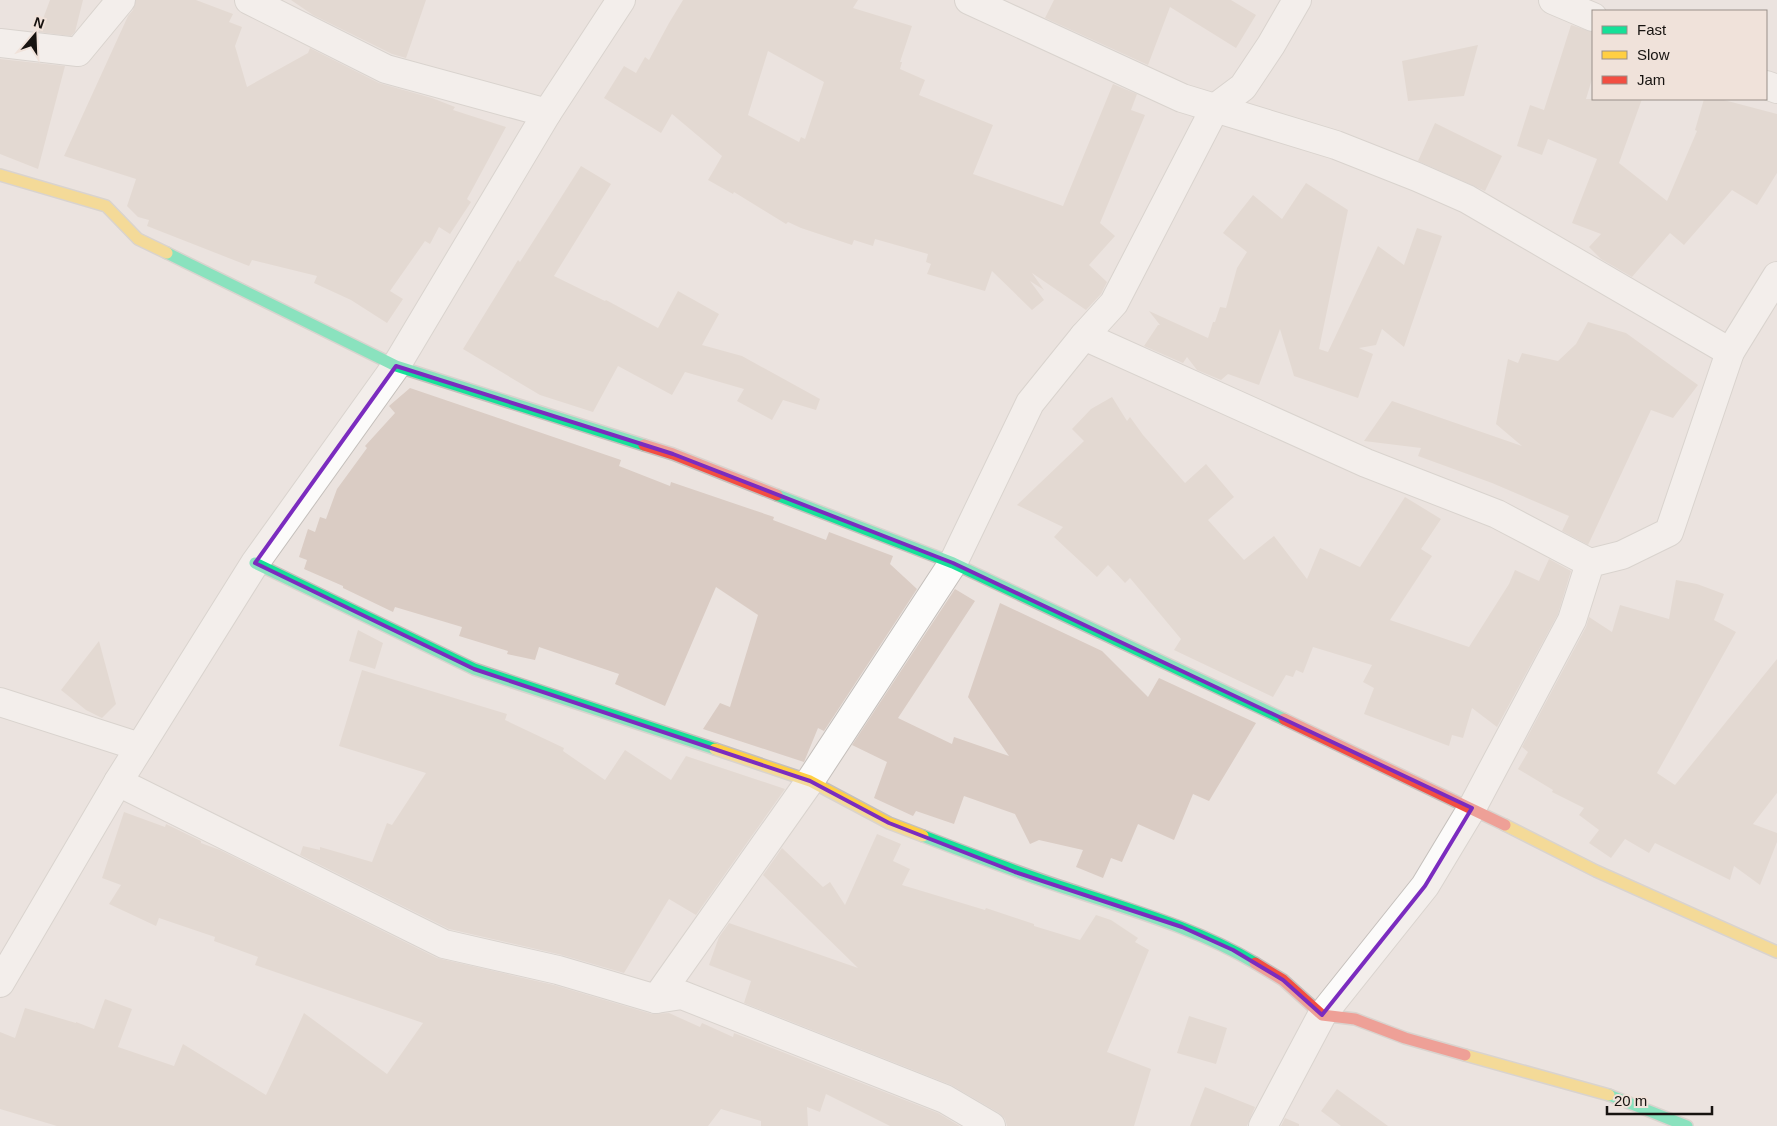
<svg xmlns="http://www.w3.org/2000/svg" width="1777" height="1126" viewBox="0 0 1777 1126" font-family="Arial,sans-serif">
	<rect width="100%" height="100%" fill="#ebe3df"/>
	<!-- building -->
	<g fill="#daccc4" fill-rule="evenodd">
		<path d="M 50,0 L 83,0 L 75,32 L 71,36 L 38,32 Z"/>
		<path d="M 136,0 L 196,0 L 233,14 L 229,22 L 242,27 L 235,46 L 247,87 L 308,53 L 310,48 L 379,83 L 432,98 L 455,107 L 453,110 L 506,127 L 467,199 L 471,202 L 450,234 L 439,227 L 430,244 L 425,241 L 390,291 L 403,299 L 387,323 L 351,300 L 314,283 L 317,276 L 252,260 L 249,266 L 147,226 L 149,220 L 138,217 L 127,206 L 136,179 L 64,156 L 128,16 L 133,10 Z"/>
		<path d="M 291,0 L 426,0 L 406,58 L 392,54 L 313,15 Z"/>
		<path d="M 683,0 L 858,0 L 853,8 L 912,26 L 900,62 L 902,62 L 900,69 L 925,80 L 919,95 L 993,125 L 973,174 L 1063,206 L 1113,84 L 1137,94 L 1131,110 L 1145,115 L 1100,223 L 1115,236 L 1089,265 L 1107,282 L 1101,294 L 1086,310 L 1032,273 L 1044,290 L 1030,281 L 1044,300 L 1032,310 L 992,271 L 985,291 L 927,274 L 931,264 L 926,262 L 928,254 L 875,239 L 873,246 L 854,240 L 852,245 L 801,228 L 788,222 L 786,224 L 734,192 L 733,194 L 708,180 L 722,156 L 672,114 L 661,133 L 604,98 L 624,66 L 636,73 L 645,57 L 649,60 L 669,23 ZM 768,51 L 824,82 L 805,139 L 801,137 L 799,142 L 748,115 Z"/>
		<path d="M 1054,0 L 1231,0 L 1256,15 L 1236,48 L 1170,7 L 1148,65 L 1045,18 Z"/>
		<path d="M 1571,25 L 1593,32 L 1593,76 L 1586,99 L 1642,99 L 1619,163 L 1667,201 L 1697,131 L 1695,130 L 1704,99 L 1720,99 L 1777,114 L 1777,173 L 1757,205 L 1732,190 L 1684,245 L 1670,233 L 1632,277 L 1601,259 L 1589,247 L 1601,234 L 1572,223 L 1597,159 L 1548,139 L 1542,155 L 1517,146 L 1530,105 L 1544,110 Z"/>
		<path d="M 1478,45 L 1464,96 L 1408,101 L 1402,61 Z"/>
		<path d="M 0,59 L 65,66 L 38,169 L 0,154 Z"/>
		<path d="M 1435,123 L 1502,156 L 1485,191 L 1418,161 Z"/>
		<path d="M 581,166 L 611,184 L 554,276 L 605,301 L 606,300 L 658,328 L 678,291 L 719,314 L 702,345 L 742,356 L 820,399 L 816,410 L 783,400 L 772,420 L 737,401 L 744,389 L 685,372 L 672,395 L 618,366 L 593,412 L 540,395 L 463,349 L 518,260 L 520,262 Z"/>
		<path d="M 1306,183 L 1348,210 L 1319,349 L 1328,352 L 1378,246 L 1404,265 L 1417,228 L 1442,236 L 1404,347 L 1382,329 L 1376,345 L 1359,348 L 1373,354 L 1358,398 L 1294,376 L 1280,329 L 1259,385 L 1228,374 L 1221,380 L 1197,370 L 1187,357 L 1183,363 L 1144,346 L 1158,325 L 1160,325 L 1149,311 L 1208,338 L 1213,322 L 1215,322 L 1220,307 L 1226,308 L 1237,268 L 1247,252 L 1223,233 L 1253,195 L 1282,219 Z"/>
		<path d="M 1588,322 L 1626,333 L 1698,385 L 1673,418 L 1651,410 L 1588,545 L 1562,531 L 1569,516 L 1492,483 L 1418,456 L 1421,448 L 1364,441 L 1392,401 L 1522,446 L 1496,424 L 1508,359 L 1518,363 L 1522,353 L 1558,361 L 1576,344 Z"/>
		<path d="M 410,388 L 621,460 L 619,466 L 670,486 L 671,482 L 774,517 L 773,520 L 826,540 L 829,532 L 893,556 L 890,564 L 917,589 L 824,731 L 818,728 L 804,762 L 703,729 L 720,703 L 730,707 L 758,615 L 716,587 L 665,706 L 615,684 L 619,674 L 539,647 L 535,660 L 507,654 L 508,651 L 459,636 L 462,627 L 395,607 L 393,612 L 343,588 L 343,586 L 304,569 L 307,560 L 299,557 L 308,529 L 315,532 L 320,517 L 326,519 L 337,489 L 367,448 L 365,446 L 395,413 L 389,406 Z"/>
		<path d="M 1112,397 L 1127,421 L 1130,417 L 1143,435 L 1185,483 L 1206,464 L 1234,497 L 1208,520 L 1244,560 L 1274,536 L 1307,579 L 1320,548 L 1360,567 L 1405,497 L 1441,519 L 1421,549 L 1432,556 L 1390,620 L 1469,647 L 1509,584 L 1515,570 L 1539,581 L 1549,559 L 1571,571 L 1558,614 L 1497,727 L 1472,708 L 1463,738 L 1452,735 L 1449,746 L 1364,714 L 1374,688 L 1363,682 L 1372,665 L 1313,647 L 1303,673 L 1296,670 L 1293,677 L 1286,675 L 1273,697 L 1174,650 L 1181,639 L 1130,578 L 1125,583 L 1108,565 L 1097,577 L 1054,537 L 1063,527 L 1017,505 L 1084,441 L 1072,429 L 1091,409 Z"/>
		<path d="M 1676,580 L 1697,584 L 1724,594 L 1714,620 L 1736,632 L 1657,773 L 1675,785 L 1777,659 L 1777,793 L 1753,824 L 1777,833 L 1777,842 L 1760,885 L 1734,866 L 1730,880 L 1655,843 L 1649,853 L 1625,839 L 1611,858 L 1589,843 L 1599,830 L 1579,815 L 1584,808 L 1552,792 L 1553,790 L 1518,769 L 1528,752 L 1522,747 L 1586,627 L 1589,617 L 1612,632 L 1620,605 L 1669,619 Z"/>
		<path d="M 955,589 L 975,601 L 898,718 L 952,744 L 954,737 L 1009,756 L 968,697 L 1000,603 L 1102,651 L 1148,697 L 1159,678 L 1256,723 L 1209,801 L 1193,794 L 1174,840 L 1138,824 L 1122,862 L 1111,858 L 1103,878 L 1076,867 L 1083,850 L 1039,840 L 1030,844 L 1015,814 L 964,796 L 954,824 L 916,811 L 913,816 L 874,798 L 887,762 L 852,745 Z"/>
		<path d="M 358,630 L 383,643 L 375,669 L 349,661 Z"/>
		<path d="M 99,641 L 116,704 L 102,718 L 86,710 L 61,690 Z"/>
		<path d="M 362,670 L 507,714 L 505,720 L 564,748 L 563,751 L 605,780 L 625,750 L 671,780 L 686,756 L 785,789 L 696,915 L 669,899 L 624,973 L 562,955 L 449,929 L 300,855 L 303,846 L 320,850 L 320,847 L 372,862 L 387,823 L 392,825 L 426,773 L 339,746 Z"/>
		<path d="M 124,812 L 165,827 L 166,824 L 201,841 L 201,843 L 220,850 L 437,958 L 554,985 L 652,1014 L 669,1013 L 700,1027 L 702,1023 L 733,1037 L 734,1033 L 938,1113 L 960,1126 L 890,1126 L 826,1094 L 820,1112 L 807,1107 L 808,1126 L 761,1126 L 761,1121 L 721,1109 L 708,1126 L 57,1126 L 0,1109 L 0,1032 L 15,1038 L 25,1008 L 76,1023 L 76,1022 L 94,1029 L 105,999 L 132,1009 L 118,1047 L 174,1066 L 183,1044 L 266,1095 L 281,1064 L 304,1013 L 387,1074 L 423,1023 L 255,965 L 258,957 L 214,941 L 215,937 L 159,918 L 156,926 L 109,904 L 121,885 L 102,878 Z"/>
		<path d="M 877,834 L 901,844 L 893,861 L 910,869 L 902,885 L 985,910 L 986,908 L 1034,924 L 1034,926 L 1080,940 L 1096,915 L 1111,920 L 1138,938 L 1135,942 L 1149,950 L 1107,1052 L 1151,1069 L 1134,1126 L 1007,1126 L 1005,1119 L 999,1113 L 951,1085 L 744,1003 L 751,981 L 709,965 L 719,937 L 729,923 L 858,968 L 763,875 L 782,848 L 823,887 L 830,882 L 845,905 Z"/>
		<path d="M 1189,1016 L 1227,1028 L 1216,1064 L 1177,1053 Z"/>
		<path d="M 1205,1087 L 1255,1107 L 1247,1126 L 1190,1126 Z"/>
		<path d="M 1337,1089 L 1388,1126 L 1341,1126 L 1321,1111 Z"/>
		<path d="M 1285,1118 L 1299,1124 L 1299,1126 L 1281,1126 Z"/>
	</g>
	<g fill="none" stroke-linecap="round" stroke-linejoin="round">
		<defs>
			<g id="street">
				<path d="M 249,0 L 386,69 L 547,113"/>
				<path d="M 969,0 L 1182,98 L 1336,145 L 1417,177 L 1467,199 L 1730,352"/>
				<path d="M 1553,0 L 1593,17"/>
				<path d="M 0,43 L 78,52 L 121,0"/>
				<path d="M 1766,85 L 1777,89"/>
				<path d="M 1084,336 L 1366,463 L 1497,514 L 1590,563"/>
				<path d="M 0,702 L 140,747"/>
				<path d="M 118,782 L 444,944 L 558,970 L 656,999 L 682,995 L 945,1099 L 991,1126"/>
				<path d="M 0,983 L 118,782 L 255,563 L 396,366 L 547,113 L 621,0"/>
				<path d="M 656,999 L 810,781 L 953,563 L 1030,403 L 1084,336 L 1114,303 L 1215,108 L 1243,87 L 1271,45 L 1297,0"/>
				<path d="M 1263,1126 L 1322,1015 L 1425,886 L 1472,808 L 1572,620 L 1590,563 L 1622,555 L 1669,532 L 1730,352 L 1777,276"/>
			</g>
			<g id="fast">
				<path d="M 167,253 L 396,366 L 644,445"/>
				<path d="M 777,495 L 953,563 L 1284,719"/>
				<path d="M 255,563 L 474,669 L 715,749"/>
				<path d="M 923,836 C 972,855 1021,874 1071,890 C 1134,911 1198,929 1255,963"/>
				<path d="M 1609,1095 L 1687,1126"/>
			</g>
			<g id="slow">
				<path d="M 0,175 L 106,206 L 138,239 L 167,253"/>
				<path d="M 715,749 L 810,781 L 889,823 L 923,836"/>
				<path d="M 1505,825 L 1596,871 L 1777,952"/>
				<path d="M 1465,1055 L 1609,1095"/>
			</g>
			<g id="jam">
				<path d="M 644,445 L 673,454 L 777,495"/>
				<path d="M 1284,719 L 1505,825"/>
				<path d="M 1255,963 L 1283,980 L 1322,1015 L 1355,1019 L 1405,1038 L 1465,1055"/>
			</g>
		</defs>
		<!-- street casing -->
		<use href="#street" stroke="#c4bfbb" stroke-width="30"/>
		<!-- fast casing -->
		<use href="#fast" stroke="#c4bfbb" stroke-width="14"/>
		<!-- slow casing -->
		<use href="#slow" stroke="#c4bfbb" stroke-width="14"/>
		<!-- jam casing -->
		<use href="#jam" stroke="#c4bfbb" stroke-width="14"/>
		<!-- street -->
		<use href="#street" stroke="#fcfbfa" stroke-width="28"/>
		<!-- fast -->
		<use href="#fast" stroke="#16e098" stroke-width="11"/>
		<!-- slow -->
		<use href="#slow" stroke="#ffcf43" stroke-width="11"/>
		<!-- jam -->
		<use href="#jam" stroke="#f24e42" stroke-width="11"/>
	</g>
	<!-- marked area -->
	<path d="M0 0H1777V1126H0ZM 396,366 L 673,454 L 953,563 L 1472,808 L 1425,886 L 1322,1015 L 1283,980 L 1233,950 L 1182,927 L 1015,872 L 889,823 L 810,781 L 474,669 L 255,563 Z" fill="#ebe3df" fill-opacity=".55" fill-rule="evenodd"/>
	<path fill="none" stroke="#7b2cbf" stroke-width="4" stroke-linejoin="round" d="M 396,366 L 673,454 L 953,563 L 1472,808 L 1425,886 L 1322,1015 L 1283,980 L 1233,950 L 1182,927 L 1015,872 L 889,823 L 810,781 L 474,669 L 255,563 Z"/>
	<!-- legend -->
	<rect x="1592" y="10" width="175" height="90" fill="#f0e2da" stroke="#998f89"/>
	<rect x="1602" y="26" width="25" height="8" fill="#16e098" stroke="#998f89"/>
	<text x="1637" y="35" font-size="15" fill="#171310">Fast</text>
	<rect x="1602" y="51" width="25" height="8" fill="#ffcf43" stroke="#998f89"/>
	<text x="1637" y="60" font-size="15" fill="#171310">Slow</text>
	<rect x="1602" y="76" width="25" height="8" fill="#f24e42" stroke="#998f89"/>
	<text x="1637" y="85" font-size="15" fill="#171310">Jam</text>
	<!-- north arrow -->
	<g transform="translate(35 35) rotate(19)" stroke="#f0e2da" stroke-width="4" paint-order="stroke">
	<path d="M0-4L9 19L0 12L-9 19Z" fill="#171310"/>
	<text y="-8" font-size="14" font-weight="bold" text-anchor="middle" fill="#171310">N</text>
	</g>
	<!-- scale -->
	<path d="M1607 1106v8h105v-8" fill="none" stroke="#171310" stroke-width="2.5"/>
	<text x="1614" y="1106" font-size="15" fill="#171310" stroke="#f0e2da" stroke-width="4" paint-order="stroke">20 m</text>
</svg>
